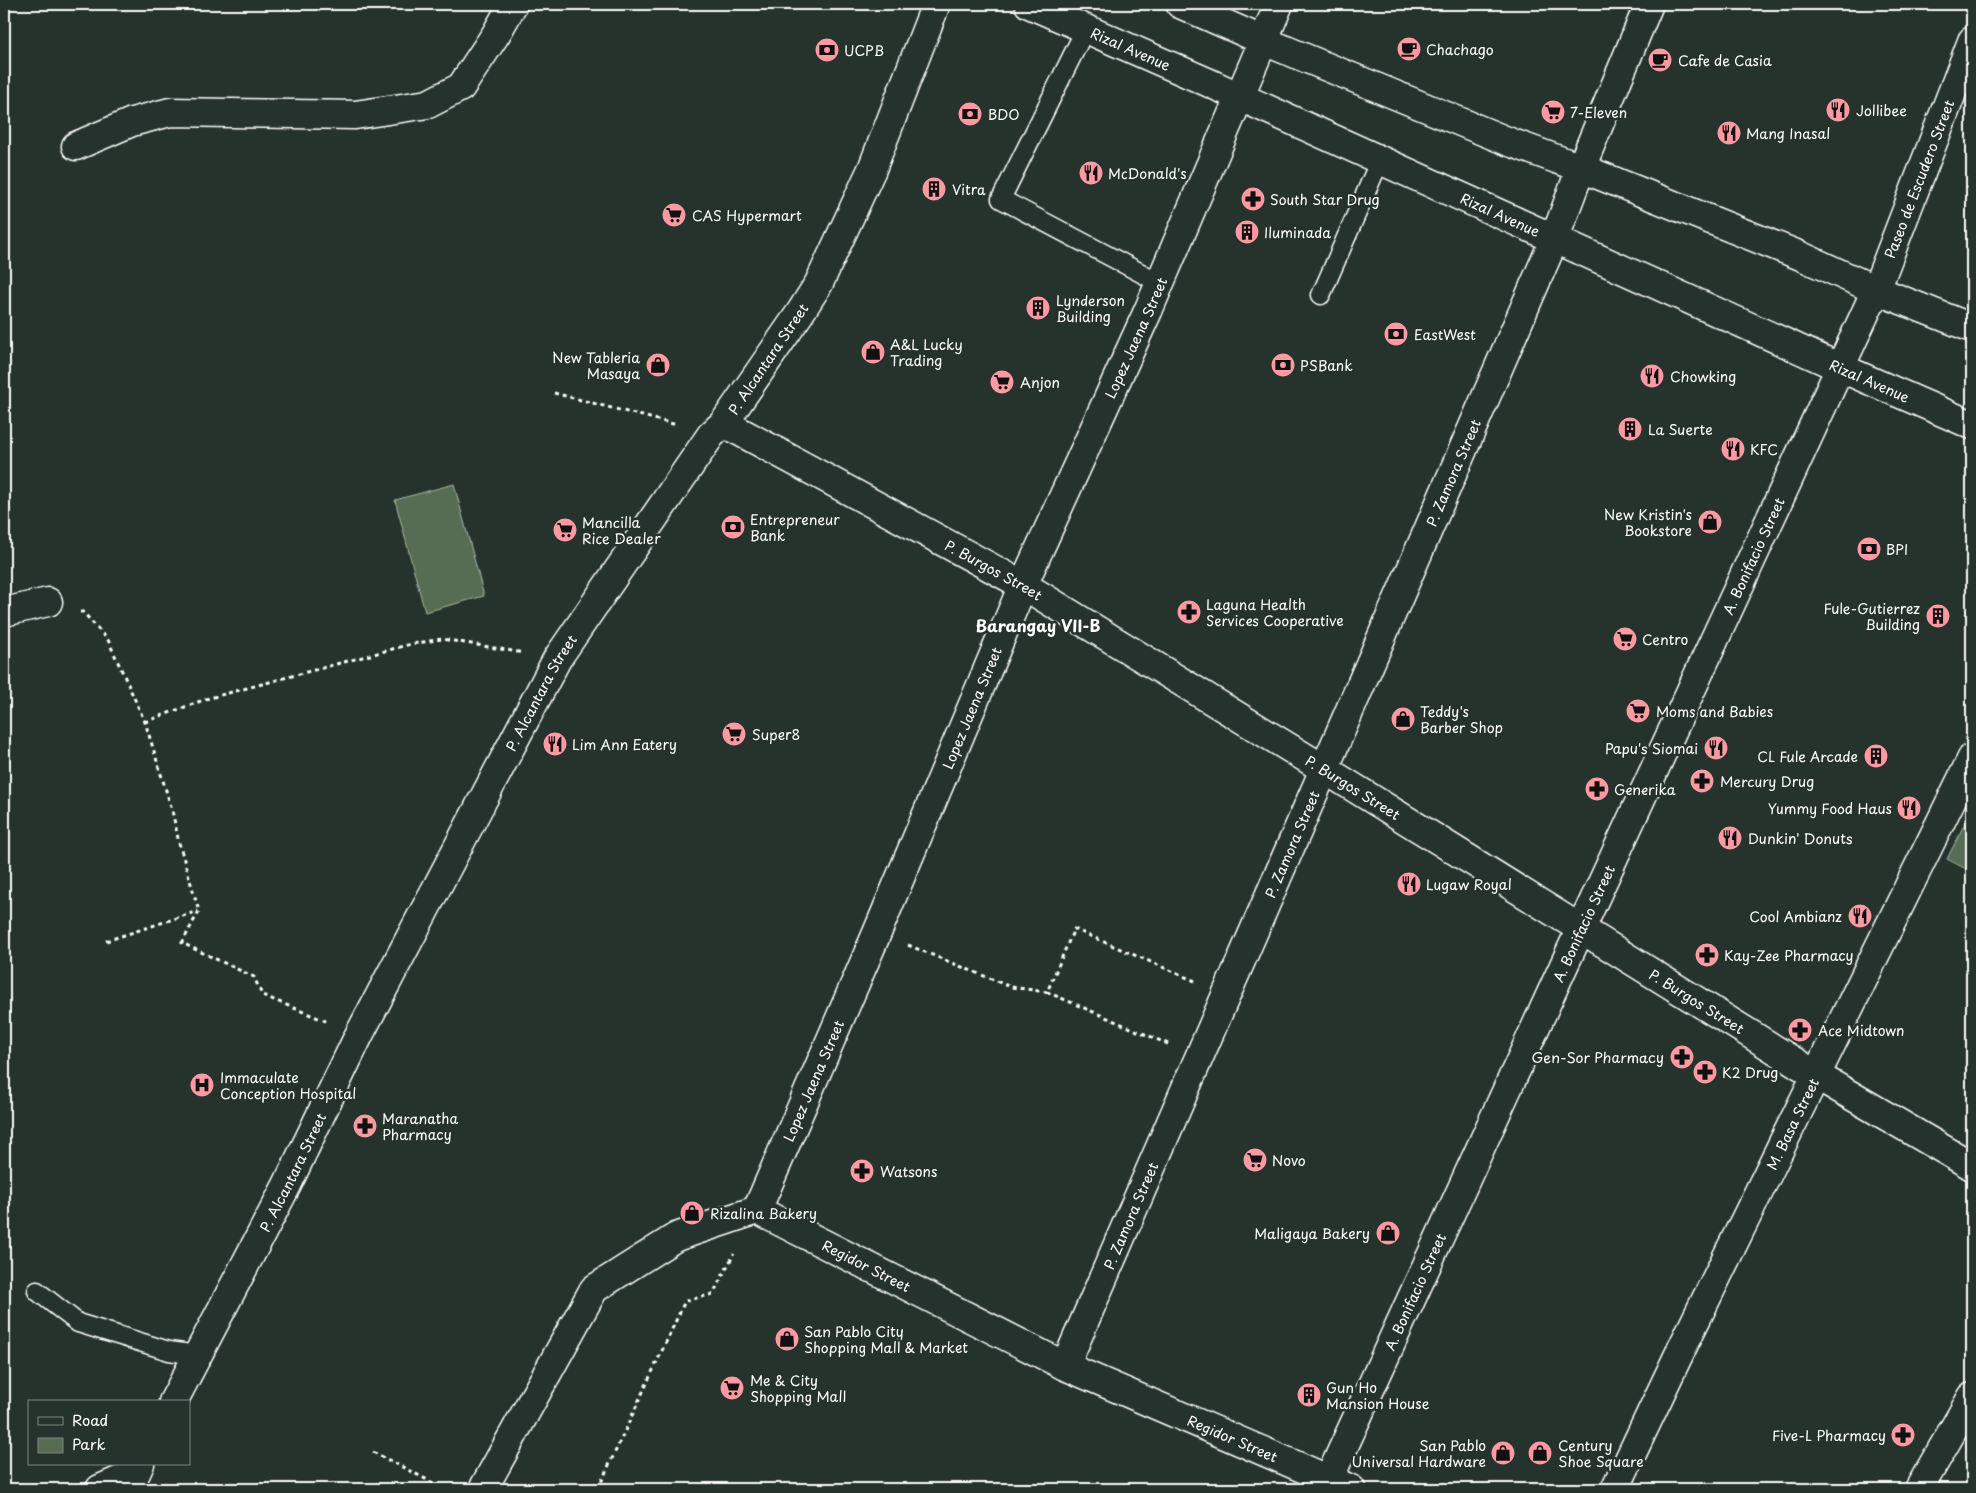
<svg xmlns="http://www.w3.org/2000/svg" width="1976" height="1493" viewBox="0 0 1976 1493" font-family="'Playpen Sans',sans-serif">
	<rect width="100%" height="100%" fill="#26332d"/>
	<filter id="ink" filterUnits="userSpaceOnUse"><feTurbulence type="fractalNoise" baseFrequency=".02" numOctaves="2"/><feDisplacementMap in="SourceGraphic" scale="10" xChannelSelector="R" yChannelSelector="G"/><feConvolveMatrix kernelMatrix="1 2 1 2 8 2 1 2 1" color-interpolation-filters="sRGB"/></filter>
	<g filter="url(#ink)">
		<!-- green -->
		<g fill="#566d52" stroke="#aab6a8">
			<path d="M 454,484 L 484,596 L 425,612 L 395,500 Z"/>
			<path d="M 1972,809 L 1972,872 L 1947,859 Z"/>
		</g>
		<g fill="none" stroke-linecap="round" stroke-linejoin="round">
			<defs>
				<g id="service">
					<path d="M 1085,30 L 1001,199 L 1160,283"/>
					<path d="M 1321,295 L 1380,160"/>
					<path d="M 37,1291 L 78,1323 L 169,1351 L 197,1355"/>
				</g>
				<g id="minor">
					<path d="M 76,146 L 132,122 L 170,112 L 355,115 L 428,104 L 461,87 L 496,34 L 513,4"/>
					<path d="M 4,612 L 48,602"/>
					<path id="s1" d="M 757,1210 L 877,933 L 1023,585 L 1148,311 L 1279,4"/>
					<path id="s2" d="M 1065,1366 L 1554,240 L 1581,168 L 1649,4"/>
					<path id="s3" d="M 173,1402 L 287,1185 L 359,1035 L 557,659 L 711,435 L 724,423"/>
					<path id="s4" d="M 1329,1479 L 1559,976 L 1876,290"/>
					<path d="M 100,1489 L 136,1473 L 140,1464"/>
					<path id="s5" d="M 483,1489 L 594,1289 L 676,1237 L 757,1210 L 1065,1366 L 1351,1489"/>
					<path id="s6" d="M 1615,1489 L 1682,1348 L 1972,758"/>
				</g>
				<g id="tertiary">
					<path id="s7" d="M 936,4 L 872,169 L 819,283 L 800,313 L 724,423 L 1023,585 L 1324,769 L 1816,1075 L 1972,1166"/>
					<path id="s8" d="M 1876,290 L 1972,41"/>
					<path d="M 1919,1489 L 1972,1397"/>
				</g>
				<g id="secondary">
					<path id="s9" d="M 1029,4 L 1205,81 L 1841,368 L 1972,425"/>
					<path d="M 1180,4 L 1264,41 L 1507,141 L 1581,168 L 1801,256 L 1876,290 L 1972,328"/>
				</g>
			</defs>
			<!-- service casing -->
			<use href="#service" stroke="#fff" stroke-width="21"/>
			<!-- minor casing -->
			<use href="#minor" stroke="#fff" stroke-width="31"/>
			<!-- tertiary casing -->
			<use href="#tertiary" stroke="#fff" stroke-width="31"/>
			<!-- secondary casing -->
			<use href="#secondary" stroke="#fff" stroke-width="31"/>
			<!-- path -->
			<g stroke="#fff" stroke-width="3" stroke-dasharray="4 4" stroke-linecap="butt">
				<path d="M 554,393 L 677,425"/>
				<path d="M 80,612 L 83,612 L 108,640 L 145,722 L 172,810 L 179,843 L 199,911 L 182,943 L 254,977 L 262,995 L 328,1022"/>
				<path d="M 145,722 L 206,699 L 411,644 L 442,639 L 524,653"/>
				<path d="M 106,941 L 198,911"/>
				<path d="M 908,945 L 1011,987 L 1047,992"/>
				<path d="M 1168,1044 L 1047,992 L 1074,929 L 1195,981"/>
				<path d="M 373,1452 L 445,1489"/>
				<path d="M 598,1489 L 685,1301 L 713,1294 L 734,1254"/>
			</g>
			<!-- service -->
			<use href="#service" stroke="#26332d" stroke-width="18"/>
			<!-- minor -->
			<use href="#minor" stroke="#26332d" stroke-width="28"/>
			<!-- tertiary -->
			<use href="#tertiary" stroke="#26332d" stroke-width="28"/>
			<!-- secondary -->
			<use href="#secondary" stroke="#26332d" stroke-width="28"/>
		</g>
	</g>
	<!-- icons -->
	<defs>
		<symbol id="cafe-disc" viewBox="-11 -11 22 22"><circle r="9.5" fill="#ff9aa2" stroke="#26332d"/><path d="M-5.5-4.5H6V0H3Q3 3.5 0 3.5H-2.5Q-5.5 3.5-5.5 0ZM3-3.2v2h1.7v-2ZM-6 4.5H4V6H-6Z" fill="#111"/></symbol>
		<symbol id="bank-disc" viewBox="-11 -11 22 22"><circle r="9.5" fill="#ff9aa2" stroke="#26332d"/><path d="M-6-4H6V4H-6ZM0-2.3a2.3 2.3 0 1 0 0 4.6a2.3 2.3 0 1 0 0-4.6Z" fill="#111"/></symbol>
		<symbol id="restaurant-disc" viewBox="-11 -11 22 22"><circle r="9.5" fill="#ff9aa2" stroke="#26332d"/><path d="M-5-6h1v4h1v-4h1v4h1v-4h1v5L-1.5 .5V6h-2V.5L-5-1ZM5-6V6H3V1.5H1.5Q1.5-4 5-6Z" fill="#111"/></symbol>
		<symbol id="supermarket-disc" viewBox="-11 -11 22 22"><circle r="9.5" fill="#ff9aa2" stroke="#26332d"/><path d="M-6-5.5h2.5l.6 2H6L4.5 2H-2.5L-4.4-4H-6ZM-1.5 3.2a1.3 1.3 0 1 0 .1 0ZM3 3.2a1.3 1.3 0 1 0 .1 0Z" fill="#111"/></symbol>
		<symbol id="building-disc" viewBox="-11 -11 22 22"><circle r="9.5" fill="#ff9aa2" stroke="#26332d"/><path d="M-4-6H4V6H1V3H-1V6H-4ZM-2.5-4.3h1.7v1.8h-1.7ZM.8-4.3h1.7v1.8H.8ZM-2.5-1h1.7V.8h-1.7ZM.8-1h1.7V.8H.8Z" fill="#111"/></symbol>
		<symbol id="pharmacy-disc" viewBox="-11 -11 22 22"><circle r="9.5" fill="#ff9aa2" stroke="#26332d"/><path d="M-2-6h4v4h4v4h-4v4h-4v-4h-4v-4h4Z" fill="#111"/></symbol>
		<symbol id="shop-disc" viewBox="-11 -11 22 22"><circle r="9.5" fill="#ff9aa2" stroke="#26332d"/><path d="M-5-2.5h2.3a2.7 3.5 0 0 1 5.4 0H5L5.5 6h-11ZM-1.5-2.5h3a1.5 2.3 0 0 0-3 0Z" fill="#111"/></symbol>
		<symbol id="hospital-disc" viewBox="-11 -11 22 22"><circle r="9.5" fill="#ff9aa2" stroke="#26332d"/><path d="M-5-5h3v3.5h4V-5h3V5h-3V1.5h-4V5h-3Z" fill="#111"/></symbol>
	</defs>
	<g fill-rule="evenodd">
		<use href="#cafe-disc" x="1395" y="35" width="28" height="28"/>
		<use href="#bank-disc" x="813" y="36" width="28" height="28"/>
		<use href="#cafe-disc" x="1646" y="46" width="28" height="28"/>
		<use href="#restaurant-disc" x="1824" y="96" width="28" height="28"/>
		<use href="#supermarket-disc" x="1539" y="98" width="28" height="28"/>
		<use href="#bank-disc" x="956" y="100" width="28" height="28"/>
		<use href="#restaurant-disc" x="1715" y="119" width="28" height="28"/>
		<use href="#restaurant-disc" x="1077" y="159" width="28" height="28"/>
		<use href="#building-disc" x="920" y="175" width="28" height="28"/>
		<use href="#pharmacy-disc" x="1239" y="185" width="28" height="28"/>
		<use href="#supermarket-disc" x="660" y="201" width="28" height="28"/>
		<use href="#building-disc" x="1233" y="218" width="28" height="28"/>
		<use href="#building-disc" x="1024" y="294" width="28" height="28"/>
		<use href="#bank-disc" x="1382" y="320" width="28" height="28"/>
		<use href="#shop-disc" x="859" y="338" width="28" height="28"/>
		<use href="#shop-disc" x="644" y="351" width="28" height="28"/>
		<use href="#bank-disc" x="1269" y="351" width="28" height="28"/>
		<use href="#restaurant-disc" x="1638" y="362" width="28" height="28"/>
		<use href="#supermarket-disc" x="988" y="368" width="28" height="28"/>
		<use href="#building-disc" x="1616" y="415" width="28" height="28"/>
		<use href="#restaurant-disc" x="1719" y="435" width="28" height="28"/>
		<use href="#shop-disc" x="1696" y="508" width="28" height="28"/>
		<use href="#bank-disc" x="719" y="513" width="28" height="28"/>
		<use href="#supermarket-disc" x="551" y="516" width="28" height="28"/>
		<use href="#bank-disc" x="1855" y="535" width="28" height="28"/>
		<use href="#pharmacy-disc" x="1175" y="598" width="28" height="28"/>
		<use href="#building-disc" x="1924" y="602" width="28" height="28"/>
		<use href="#supermarket-disc" x="1611" y="625" width="28" height="28"/>
		<use href="#supermarket-disc" x="1624" y="697" width="28" height="28"/>
		<use href="#shop-disc" x="1389" y="705" width="28" height="28"/>
		<use href="#supermarket-disc" x="720" y="720" width="28" height="28"/>
		<use href="#restaurant-disc" x="541" y="730" width="28" height="28"/>
		<use href="#restaurant-disc" x="1702" y="734" width="28" height="28"/>
		<use href="#building-disc" x="1862" y="742" width="28" height="28"/>
		<use href="#pharmacy-disc" x="1688" y="767" width="28" height="28"/>
		<use href="#pharmacy-disc" x="1583" y="775" width="28" height="28"/>
		<use href="#restaurant-disc" x="1895" y="794" width="28" height="28"/>
		<use href="#restaurant-disc" x="1716" y="824" width="28" height="28"/>
		<use href="#restaurant-disc" x="1395" y="870" width="28" height="28"/>
		<use href="#restaurant-disc" x="1846" y="902" width="28" height="28"/>
		<use href="#pharmacy-disc" x="1693" y="941" width="28" height="28"/>
		<use href="#pharmacy-disc" x="1786" y="1016" width="28" height="28"/>
		<use href="#pharmacy-disc" x="1668" y="1043" width="28" height="28"/>
		<use href="#pharmacy-disc" x="1691" y="1058" width="28" height="28"/>
		<use href="#hospital-disc" x="188" y="1071" width="28" height="28"/>
		<use href="#pharmacy-disc" x="351" y="1112" width="28" height="28"/>
		<use href="#supermarket-disc" x="1241" y="1146" width="28" height="28"/>
		<use href="#pharmacy-disc" x="848" y="1157" width="28" height="28"/>
		<use href="#shop-disc" x="678" y="1199" width="28" height="28"/>
		<use href="#shop-disc" x="1374" y="1219" width="28" height="28"/>
		<use href="#shop-disc" x="773" y="1325" width="28" height="28"/>
		<use href="#supermarket-disc" x="718" y="1374" width="28" height="28"/>
		<use href="#building-disc" x="1295" y="1381" width="28" height="28"/>
		<use href="#pharmacy-disc" x="1889" y="1421" width="28" height="28"/>
		<use href="#shop-disc" x="1489" y="1439" width="28" height="28"/>
		<use href="#shop-disc" x="1526" y="1439" width="28" height="28"/>
	</g>
	<g text-anchor="middle" dominant-baseline="central" stroke-width="5" stroke-linejoin="round" paint-order="stroke">
		<!-- street labels -->
		<g font-size="14" fill="#fff" stroke="#26332d">
			<text stroke="none"><textPath href="#s9" startOffset="111">Rizal Avenue</textPath></text>
			<text stroke="none"><textPath href="#s8" startOffset="119">Paseo de Escudero Street</textPath></text>
			<text stroke="none"><textPath href="#s9" startOffset="516">Rizal Avenue</textPath></text>
			<text stroke="none"><textPath href="#s1" startOffset="951">Lopez Jaena Street</textPath></text>
			<text transform="translate(768 359) rotate(-56)">P. Alcantara Street</text>
			<text stroke="none"><textPath href="#s9" startOffset="921">Rizal Avenue</textPath></text>
			<text stroke="none"><textPath href="#s2" startOffset="974">P. Zamora Street</textPath></text>
			<text stroke="none"><textPath href="#s4" startOffset="1016">A. Bonifacio Street</textPath></text>
			<text stroke="none"><textPath href="#s7" startOffset="779">P. Burgos Street</textPath></text>
			<text stroke="none"><textPath href="#s3" startOffset="799">P. Alcantara Street</textPath></text>
			<text stroke="none"><textPath href="#s1" startOffset="546">Lopez Jaena Street</textPath></text>
			<text stroke="none"><textPath href="#s7" startOffset="1199">P. Burgos Street</textPath></text>
			<text stroke="none"><textPath href="#s2" startOffset="569">P. Zamora Street</textPath></text>
			<text stroke="none"><textPath href="#s4" startOffset="611">A. Bonifacio Street</textPath></text>
			<text stroke="none"><textPath href="#s7" startOffset="1604">P. Burgos Street</textPath></text>
			<text stroke="none"><textPath href="#s1" startOffset="141">Lopez Jaena Street</textPath></text>
			<text stroke="none"><textPath href="#s6" startOffset="406">M. Basa Street</textPath></text>
			<text stroke="none"><textPath href="#s3" startOffset="259">P. Alcantara Street</textPath></text>
			<text stroke="none"><textPath href="#s2" startOffset="164">P. Zamora Street</textPath></text>
			<text stroke="none"><textPath href="#s5" startOffset="534">Regidor Street</textPath></text>
			<text stroke="none"><textPath href="#s4" startOffset="206">A. Bonifacio Street</textPath></text>
			<text stroke="none"><textPath href="#s5" startOffset="939">Regidor Street</textPath></text>
		</g>
		<!-- poi labels -->
		<g font-size="14" fill="#fff" stroke="#26332d" text-anchor="start">
			<text x="1426" y="49">Chachago</text>
			<text x="844" y="50">UCPB</text>
			<text x="1678" y="60">Cafe de Casia</text>
			<text x="1856" y="110">Jollibee</text>
			<text x="1570" y="112">7-Eleven</text>
			<text x="988" y="114">BDO</text>
			<text x="1746" y="133">Mang Inasal</text>
			<text x="1108" y="173">McDonald's</text>
			<text x="952" y="189">Vitra</text>
			<text x="1270" y="199">South Star Drug</text>
			<text x="692" y="215">CAS Hypermart</text>
			<text x="1264" y="232">Iluminada</text>
			<text x="1056" y="300">Lynderson<tspan x="1056" dy="16">Building</tspan></text>
			<text x="1414" y="334">EastWest</text>
			<text x="890" y="344">A&amp;L Lucky<tspan x="890" dy="16">Trading</tspan></text>
			<text x="640" y="357" text-anchor="end">New Tableria<tspan x="640" dy="16">Masaya</tspan></text>
			<text x="1300" y="365">PSBank</text>
			<text x="1670" y="376">Chowking</text>
			<text x="1020" y="382">Anjon</text>
			<text x="1648" y="429">La Suerte</text>
			<text x="1750" y="449">KFC</text>
			<text x="1692" y="514" text-anchor="end">New Kristin's<tspan x="1692" dy="16">Bookstore</tspan></text>
			<text x="750" y="519">Entrepreneur<tspan x="750" dy="16">Bank</tspan></text>
			<text x="582" y="522">Mancilla<tspan x="582" dy="16">Rice Dealer</tspan></text>
			<text x="1886" y="549">BPI</text>
			<text x="1206" y="604">Laguna Health<tspan x="1206" dy="16">Services Cooperative</tspan></text>
			<text x="1920" y="608" text-anchor="end">Fule-Gutierrez<tspan x="1920" dy="16">Building</tspan></text>
			<text x="1642" y="639">Centro</text>
			<text x="1420" y="711">Teddy's<tspan x="1420" dy="16">Barber Shop</tspan></text>
			<text x="1656" y="711">Moms and Babies</text>
			<text x="752" y="734">Super8</text>
			<text x="572" y="744">Lim Ann Eatery</text>
			<text x="1698" y="748" text-anchor="end">Papu's Siomai</text>
			<text x="1858" y="756" text-anchor="end">CL Fule Arcade</text>
			<text x="1720" y="781">Mercury Drug</text>
			<text x="1614" y="789">Generika</text>
			<text x="1892" y="808" text-anchor="end">Yummy Food Haus</text>
			<text x="1748" y="838">Dunkin' Donuts</text>
			<text x="1426" y="884">Lugaw Royal</text>
			<text x="1842" y="916" text-anchor="end">Cool Ambianz</text>
			<text x="1724" y="955">Kay-Zee Pharmacy</text>
			<text x="1818" y="1030">Ace Midtown</text>
			<text x="1664" y="1057" text-anchor="end">Gen-Sor Pharmacy</text>
			<text x="1722" y="1072">K2 Drug</text>
			<text x="220" y="1077">Immaculate<tspan x="220" dy="16">Conception Hospital</tspan></text>
			<text x="382" y="1118">Maranatha<tspan x="382" dy="16">Pharmacy</tspan></text>
			<text x="1272" y="1160">Novo</text>
			<text x="880" y="1171">Watsons</text>
			<text x="710" y="1213">Rizalina Bakery</text>
			<text x="1370" y="1233" text-anchor="end">Maligaya Bakery</text>
			<text x="804" y="1331">San Pablo City<tspan x="804" dy="16">Shopping Mall &amp; Market</tspan></text>
			<text x="750" y="1380">Me &amp; City<tspan x="750" dy="16">Shopping Mall</tspan></text>
			<text x="1326" y="1387">Gun Ho<tspan x="1326" dy="16">Mansion House</tspan></text>
			<text x="1886" y="1435" text-anchor="end">Five-L Pharmacy</text>
			<text x="1486" y="1445" text-anchor="end">San Pablo<tspan x="1486" dy="16">Universal Hardware</tspan></text>
			<text x="1558" y="1445">Century<tspan x="1558" dy="16">Shoe Square</tspan></text>
		</g>
		<!-- quarter labels -->
		<g font-size="16" font-weight="bold" fill="#fff" stroke="#26332d">
			<text x="1038" y="625">Barangay VII-B</text>
		</g>
	</g>
	<!-- margin -->
	<rect width="1976" height="1493" fill="none" stroke="#26332d" stroke-width="20"/>
	<rect x="10" y="10" width="1956" height="1473" fill="none" stroke="#fff" stroke-width="2" filter="url(#ink)"/>
	<!-- legend -->
	<rect x="28" y="1400" width="162" height="65" fill="#26332d" stroke="#7d8581"/>
	<rect x="38" y="1417" width="25" height="8" fill="#26332d" stroke="#7d8581"/>
	<text x="72" y="1426" font-size="15" fill="#ffffff">Road</text>
	<rect x="38" y="1438" width="25" height="15" fill="#566d52" stroke="#7d8581"/>
	<text x="72" y="1450" font-size="15" fill="#ffffff">Park</text>
</svg>
